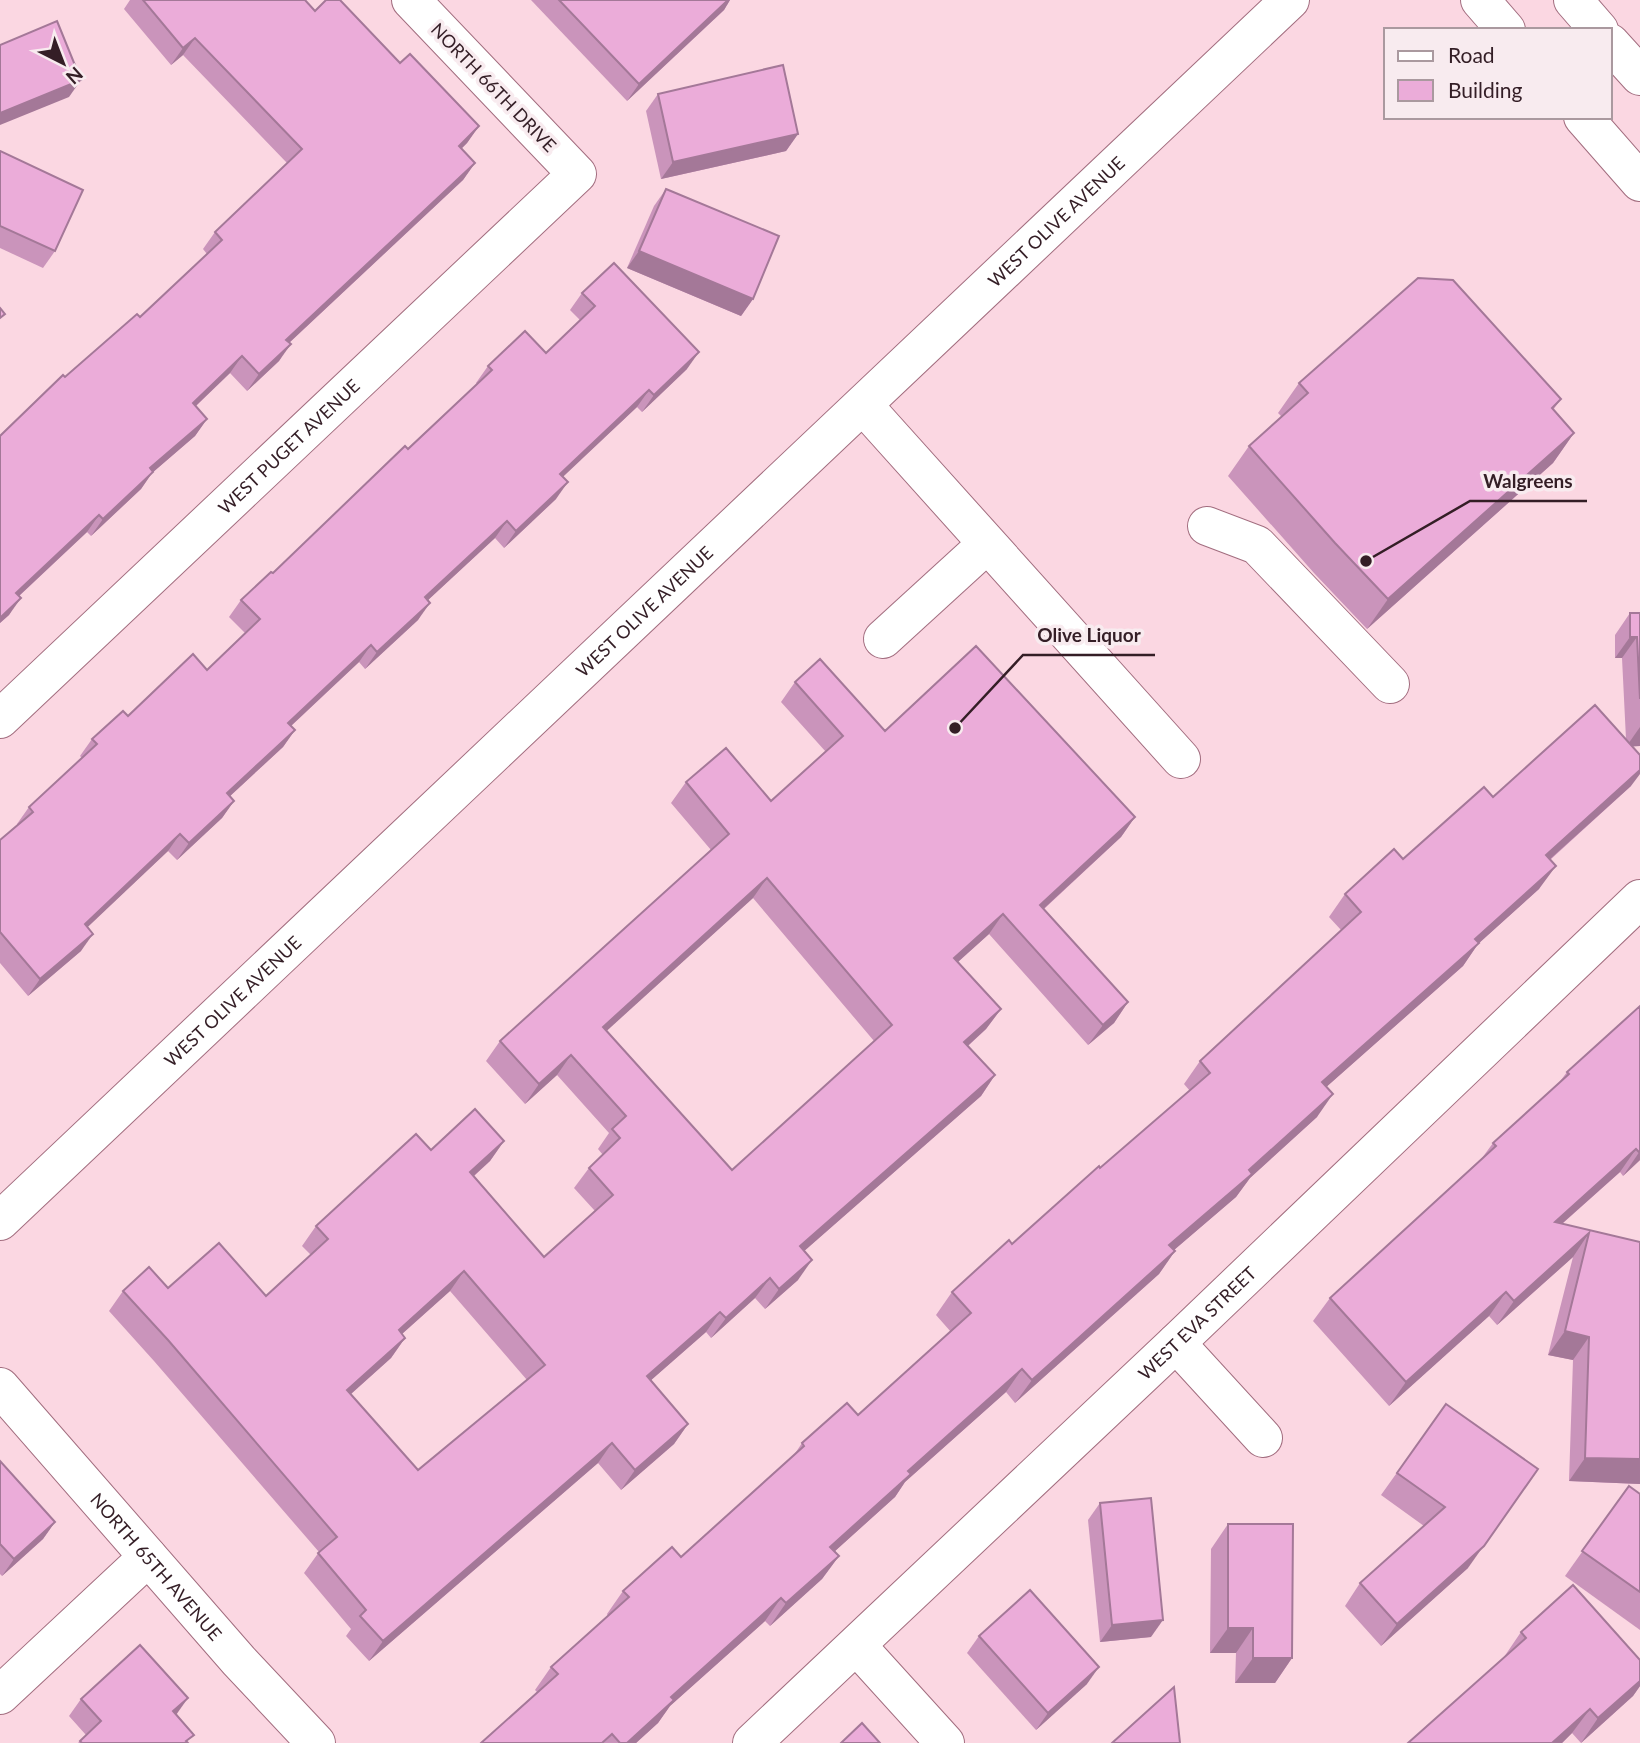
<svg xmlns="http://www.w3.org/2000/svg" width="1640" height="1743" viewBox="0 0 1640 1743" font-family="Lato,sans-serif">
	<rect width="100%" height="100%" fill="#fbd7e2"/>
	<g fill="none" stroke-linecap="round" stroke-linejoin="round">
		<defs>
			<g id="minor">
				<path d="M 863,405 L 1181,759"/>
				<path d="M 1207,526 L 1257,545 L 1390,684"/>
				<path d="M 883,639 L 987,544"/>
				<path id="s1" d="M 0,719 L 577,174 L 411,0"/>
				<path d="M 1176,1343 L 1263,1438"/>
				<path id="s2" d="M 0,1387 L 239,1661 L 316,1743"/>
				<path d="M 857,1646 L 945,1743"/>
				<path d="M 0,1695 L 148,1557"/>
				<path id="s3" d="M 752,1743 L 1176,1343 L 1640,899"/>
			</g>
			<g id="major">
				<path d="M 1480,0 L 1506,30"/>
				<path d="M 1573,0 L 1599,30"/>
				<path d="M 1610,43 L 1640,76"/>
				<path d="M 1583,117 L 1640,182"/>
				<path id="s4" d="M 0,1221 L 1290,0"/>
			</g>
		</defs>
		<!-- minor casing -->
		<use href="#minor" stroke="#a26d7f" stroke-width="40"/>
		<!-- major casing -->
		<use href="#major" stroke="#a26d7f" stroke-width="40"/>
		<!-- minor -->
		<use href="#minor" stroke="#fff" stroke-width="38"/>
		<!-- major -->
		<use href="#major" stroke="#fff" stroke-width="38"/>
	</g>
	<!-- wall -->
	<g fill="#ca94bb" fill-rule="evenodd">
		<path d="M 130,0 L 305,0 L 315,11 L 400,63 L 479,126 L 467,143 L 461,149 L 475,163 L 463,180 L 289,343 L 279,361 L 247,391 L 230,373 L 196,406 L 207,419 L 195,436 L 152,473 L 141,489 L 91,536 L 87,532 L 19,596 L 9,615 L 0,623 L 0,436 L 65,377 L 140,317 L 207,254 L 203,249 L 215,232 L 287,163 L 183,55 L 171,65 L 124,9 Z"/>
		<path d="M 531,0 L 730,0 L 724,10 L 627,101 Z"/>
		<path d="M 658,94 L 798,134 L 786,151 L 661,179 L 646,111 Z"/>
		<path d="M 0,151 L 55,251 L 43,268 L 0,248 Z"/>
		<path d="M 666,189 L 753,299 L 741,316 L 627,268 L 654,206 Z"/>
		<path d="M 582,293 L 687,369 L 642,412 L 637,407 L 562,477 L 556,499 L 504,548 L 495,538 L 428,600 L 418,620 L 365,669 L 359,662 L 291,726 L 295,730 L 283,747 L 230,796 L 234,801 L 222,818 L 177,860 L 168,851 L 87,927 L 81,951 L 28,996 L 0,963 L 0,840 L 17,825 L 17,824 L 29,807 L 82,758 L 80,756 L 92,739 L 128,716 L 207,670 L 245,633 L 229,617 L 241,600 L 273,573 L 477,384 L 476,383 L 488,366 L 546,353 L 580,320 L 570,310 Z"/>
		<path d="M 1299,383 L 1561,399 L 1553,410 L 1574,433 L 1553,463 L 1367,629 L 1314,573 L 1228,476 L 1249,446 L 1282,417 L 1278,413 Z"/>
		<path d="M 1630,613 L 1640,613 L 1640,746 L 1632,746 L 1631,786 L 1550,860 L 1539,889 L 1478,944 L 1463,966 L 1326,1087 L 1317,1117 L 1250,1178 L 1236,1197 L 1174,1250 L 1175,1251 L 1159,1274 L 1015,1403 L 1006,1392 L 905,1482 L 895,1497 L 835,1551 L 839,1556 L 822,1579 L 770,1626 L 765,1621 L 670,1706 L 658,1723 L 636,1743 L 481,1743 L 537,1692 L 535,1690 L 551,1667 L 608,1616 L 607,1614 L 623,1591 L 681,1557 L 794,1455 L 802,1443 L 858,1415 L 951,1332 L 936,1315 L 952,1292 L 1012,1244 L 1190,1091 L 1184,1084 L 1200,1061 L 1341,930 L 1329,917 L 1345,894 L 1403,859 L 1493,797 L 1626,739 L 1622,658 L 1615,658 L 1615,635 Z"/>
		<path d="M 795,682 L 885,731 L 1135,817 L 1121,837 L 1044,909 L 1128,1002 L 1114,1023 L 1088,1045 L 989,934 L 958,962 L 1001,1009 L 986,1029 L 968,1046 L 995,1075 L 981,1096 L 804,1251 L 798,1280 L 765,1309 L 755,1298 L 711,1338 L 706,1332 L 651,1380 L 688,1424 L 674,1444 L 621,1490 L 598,1463 L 369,1661 L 346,1636 L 351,1629 L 304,1573 L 319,1552 L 154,1361 L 109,1311 L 123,1291 L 168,1288 L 266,1296 L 311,1255 L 302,1246 L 316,1226 L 431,1150 L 504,1141 L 490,1161 L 474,1176 L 544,1257 L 595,1211 L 574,1188 L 589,1168 L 603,1155 L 598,1149 L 609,1133 L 557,1075 L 525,1104 L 486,1061 L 500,1041 L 711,850 L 671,803 L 686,782 L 771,801 L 826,752 L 781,702 ZM 753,898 L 874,1041 L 732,1170 L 606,1031 ZM 450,1291 L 527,1380 L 418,1470 L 351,1394 L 391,1358 L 405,1338 L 402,1334 Z"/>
		<path d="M 1640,1006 L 1640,1160 L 1623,1176 L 1620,1172 L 1562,1224 L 1640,1242 L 1640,1484 L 1569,1481 L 1573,1360 L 1548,1355 L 1573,1257 L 1497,1325 L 1489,1316 L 1389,1406 L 1313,1321 L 1330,1298 L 1482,1158 L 1493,1143 L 1558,1084 L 1567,1072 Z"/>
		<path d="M 1446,1404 L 1468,1568 L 1381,1646 L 1345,1606 L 1360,1583 L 1424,1526 L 1381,1495 Z"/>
		<path d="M 0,1461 L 55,1522 L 43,1539 L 2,1576 L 0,1574 Z"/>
		<path d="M 1629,1486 L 1640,1494 L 1640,1630 L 1565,1576 Z"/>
		<path d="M 1100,1503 L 1151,1637 L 1100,1642 L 1088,1520 Z"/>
		<path d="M 1228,1524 L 1292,1658 L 1275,1683 L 1235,1683 L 1236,1653 L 1210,1653 L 1211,1549 Z"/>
		<path d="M 1521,1632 L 1640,1660 L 1640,1686 L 1633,1696 L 1581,1743 L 1572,1733 L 1562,1743 L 1408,1743 L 1504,1658 L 1504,1657 Z"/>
		<path d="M 979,1636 L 1087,1684 L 1036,1730 L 967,1653 Z"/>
		<path d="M 81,1699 L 176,1715 L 188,1743 L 78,1743 L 86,1735 L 69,1716 Z"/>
	</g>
	<!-- shaded-wall -->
	<g fill="#a47898">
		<path d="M 728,0 L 730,0 L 724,10 L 627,101 L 639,84 Z"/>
		<path d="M 195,38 L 183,55 L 171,65 L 183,48 Z"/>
		<path d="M 81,80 L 69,97 L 0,125 L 0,113 Z"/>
		<path d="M 479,126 L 467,143 L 447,163 L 459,146 Z"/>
		<path d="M 798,134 L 786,151 L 661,179 L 673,162 Z"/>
		<path d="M 475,163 L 463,180 L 274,357 L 286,340 Z"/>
		<path d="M 639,251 L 753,299 L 741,316 L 627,268 Z"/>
		<path d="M 291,344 L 279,361 L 247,391 L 259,374 Z"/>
		<path d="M 699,352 L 687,369 L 642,412 L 654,395 Z"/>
		<path d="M 242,356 L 230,373 L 181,420 L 193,403 Z"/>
		<path d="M 649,390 L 637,407 L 548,491 L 560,474 Z"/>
		<path d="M 207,419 L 195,436 L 152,473 L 141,489 L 91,536 L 103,519 L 150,468 Z"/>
		<path d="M 1574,433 L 1553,463 L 1367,629 L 1388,599 Z"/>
		<path d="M 568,482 L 556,499 L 504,548 L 516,531 Z"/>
		<path d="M 99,515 L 87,532 L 4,610 L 16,593 Z"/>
		<path d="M 507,521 L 495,538 L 413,614 L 425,597 Z"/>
		<path d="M 21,598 L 9,615 L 0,623 L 0,618 Z"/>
		<path d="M 430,603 L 418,620 L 365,669 L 377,652 Z"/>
		<path d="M 1630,637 L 1637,637 L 1622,658 L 1615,658 Z"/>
		<path d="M 371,645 L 359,662 L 276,740 L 288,723 Z"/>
		<path d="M 1640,727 L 1640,746 L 1626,747 Z"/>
		<path d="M 295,730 L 283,747 L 215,810 L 227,793 Z"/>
		<path d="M 1640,770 L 1640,774 L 1631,786 L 1529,878 L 1546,855 Z"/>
		<path d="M 234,801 L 222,818 L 177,860 L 189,843 Z"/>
		<path d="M 1135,817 L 1121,837 L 1026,925 L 1040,905 Z"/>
		<path d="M 180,834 L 168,851 L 73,941 L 85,924 Z"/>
		<path d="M 1556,866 L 1539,889 L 1478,944 L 1463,966 L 1306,1105 L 1322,1082 L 1475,939 Z"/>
		<path d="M 767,878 L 753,898 L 589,1047 L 603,1027 Z"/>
		<path d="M 1003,914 L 989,934 L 940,978 L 954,958 Z"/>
		<path d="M 93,934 L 81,951 L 28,996 L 40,979 Z"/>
		<path d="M 1128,1002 L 1114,1023 L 1088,1045 L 1103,1025 Z"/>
		<path d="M 1001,1009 L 986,1029 L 950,1062 L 964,1042 Z"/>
		<path d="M 571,1055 L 557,1075 L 525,1104 L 539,1084 Z"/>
		<path d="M 995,1075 L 981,1096 L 786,1267 L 800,1246 Z"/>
		<path d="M 1333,1094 L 1317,1117 L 1250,1178 L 1236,1197 L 1153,1268 L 1169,1245 L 1249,1170 Z"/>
		<path d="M 504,1141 L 490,1161 L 456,1192 L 470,1172 Z"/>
		<path d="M 1636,1149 L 1620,1172 L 1538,1245 L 1555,1222 Z"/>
		<path d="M 1640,1151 L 1640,1160 L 1623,1176 Z"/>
		<path d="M 1589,1233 L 1573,1257 L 1497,1325 L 1514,1301 Z"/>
		<path d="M 1175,1251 L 1159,1274 L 1015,1403 L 1032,1380 Z"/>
		<path d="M 812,1260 L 798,1280 L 765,1309 L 779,1289 Z"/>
		<path d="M 464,1271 L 450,1291 L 384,1350 L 399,1330 Z"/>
		<path d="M 770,1278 L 755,1298 L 711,1338 L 726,1318 Z"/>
		<path d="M 1506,1292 L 1489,1316 L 1389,1406 L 1406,1382 Z"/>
		<path d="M 720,1312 L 706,1332 L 633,1396 L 647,1376 Z"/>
		<path d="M 1565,1331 L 1589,1337 L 1573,1360 L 1548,1355 Z"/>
		<path d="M 405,1338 L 391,1358 L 333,1410 L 347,1390 Z"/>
		<path d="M 1022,1369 L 1006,1392 L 905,1482 L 895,1497 L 814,1570 L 830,1547 L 908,1471 Z"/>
		<path d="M 688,1424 L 674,1444 L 621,1490 L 635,1470 Z"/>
		<path d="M 612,1443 L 598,1463 L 369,1661 L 383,1641 Z"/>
		<path d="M 1585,1458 L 1640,1459 L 1640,1484 L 1569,1481 Z"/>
		<path d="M 1538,1469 L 1468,1568 L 1381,1646 L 1397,1624 Z"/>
		<path d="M 55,1522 L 43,1539 L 2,1576 L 14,1559 Z"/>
		<path d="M 839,1556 L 822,1579 L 770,1626 L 786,1603 Z"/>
		<path d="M 781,1598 L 765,1621 L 670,1706 L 658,1723 L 636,1743 L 627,1743 L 671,1697 Z"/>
		<path d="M 1163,1620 L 1151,1637 L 1100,1642 L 1112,1625 Z"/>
		<path d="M 1228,1628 L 1253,1628 L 1236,1653 L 1210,1653 Z"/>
		<path d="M 1253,1658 L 1292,1658 L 1275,1683 L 1235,1683 Z"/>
		<path d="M 1099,1667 L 1087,1684 L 1036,1730 L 1048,1713 Z"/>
		<path d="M 1640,1681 L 1640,1686 L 1633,1696 L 1581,1743 L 1598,1718 Z"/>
		<path d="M 188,1698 L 176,1715 L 173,1711 Z"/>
		<path d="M 1590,1709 L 1572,1733 L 1562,1743 L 1552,1743 Z"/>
	</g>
	<!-- building -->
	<g fill="#ebacd9" stroke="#a47898" stroke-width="2" fill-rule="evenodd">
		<path d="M 143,0 L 305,0 L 315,11 L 326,0 L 340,0 L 400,63 L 410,54 L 479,126 L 459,146 L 475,163 L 286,340 L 291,344 L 259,374 L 242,356 L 193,403 L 207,419 L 150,468 L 153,472 L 103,519 L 99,515 L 16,593 L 21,598 L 0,618 L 0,436 L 63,375 L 65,377 L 137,314 L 140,317 L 222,240 L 215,232 L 302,149 L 195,38 L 183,48 Z"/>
		<path d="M 559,0 L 728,0 L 639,84 Z"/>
		<path d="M 57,21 L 81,80 L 0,113 L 0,45 Z"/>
		<path d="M 783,65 L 798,134 L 673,162 L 658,94 Z"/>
		<path d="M 0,151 L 83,190 L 55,251 L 0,226 Z"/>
		<path d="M 666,189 L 779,236 L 753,299 L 639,251 Z"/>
		<path d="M 614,263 L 699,352 L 654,395 L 649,390 L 560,474 L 568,482 L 516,531 L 507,521 L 425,597 L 430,603 L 377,652 L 371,645 L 288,723 L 295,730 L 227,793 L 234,801 L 189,843 L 180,834 L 85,924 L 93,934 L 40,979 L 0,932 L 0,840 L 33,812 L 29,807 L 97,744 L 92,739 L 123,711 L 128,716 L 193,654 L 207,670 L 260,619 L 241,600 L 271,572 L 273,573 L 405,446 L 408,449 L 492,370 L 488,366 L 525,331 L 546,353 L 595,306 L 582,293 Z"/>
		<path d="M 1418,278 L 1453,280 L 1561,399 L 1552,408 L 1574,433 L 1388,599 L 1335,543 L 1249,446 L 1308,393 L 1299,383 Z"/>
		<path d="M 0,308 L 5,314 L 0,318 Z"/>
		<path d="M 1630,613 L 1640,613 L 1640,699 L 1637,637 L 1630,637 Z"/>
		<path d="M 976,646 L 1135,817 L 1040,905 L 1128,1002 L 1103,1025 L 1003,914 L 954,958 L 1001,1009 L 964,1042 L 995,1075 L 800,1246 L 812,1260 L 779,1289 L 770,1278 L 726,1318 L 720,1312 L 647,1376 L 688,1424 L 635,1470 L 612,1443 L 383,1641 L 360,1616 L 366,1610 L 318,1553 L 337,1537 L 168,1340 L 123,1291 L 149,1267 L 168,1288 L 219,1243 L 266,1296 L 328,1239 L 316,1226 L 416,1134 L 431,1150 L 475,1109 L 504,1141 L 470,1172 L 544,1257 L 613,1195 L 589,1168 L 620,1138 L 612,1129 L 626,1116 L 571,1055 L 539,1084 L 500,1041 L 729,834 L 686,782 L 726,748 L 771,801 L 843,736 L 795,682 L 820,659 L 885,731 ZM 767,878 L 892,1025 L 732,1170 L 603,1027 ZM 464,1271 L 545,1365 L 418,1470 L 347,1390 L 405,1338 L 399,1330 Z"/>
		<path d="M 1595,705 L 1640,755 L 1640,770 L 1546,855 L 1556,866 L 1475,939 L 1479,943 L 1322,1082 L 1333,1094 L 1249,1170 L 1252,1174 L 1169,1245 L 1175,1251 L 1032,1380 L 1022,1369 L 908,1471 L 911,1474 L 830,1547 L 839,1556 L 786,1603 L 781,1598 L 671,1697 L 674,1700 L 627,1743 L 620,1743 L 612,1734 L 602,1743 L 481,1743 L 558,1674 L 551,1667 L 629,1597 L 623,1591 L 672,1547 L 681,1557 L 804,1446 L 802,1443 L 847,1403 L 858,1415 L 971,1313 L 952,1292 L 1009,1240 L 1012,1244 L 1099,1166 L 1100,1168 L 1210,1073 L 1200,1061 L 1361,912 L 1345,894 L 1394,849 L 1403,859 L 1484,787 L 1493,797 Z"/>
		<path d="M 1640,1006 L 1640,1151 L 1639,1152 L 1636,1149 L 1555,1222 L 1640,1242 L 1640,1459 L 1585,1458 L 1589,1337 L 1565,1331 L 1589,1233 L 1514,1301 L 1506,1292 L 1406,1382 L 1330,1298 L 1496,1146 L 1493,1143 L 1569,1074 L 1567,1072 Z"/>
		<path d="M 1446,1404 L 1538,1469 L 1484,1546 L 1397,1624 L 1360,1583 L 1445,1507 L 1397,1473 Z"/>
		<path d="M 0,1461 L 55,1522 L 14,1559 L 0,1544 Z"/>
		<path d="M 1629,1486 L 1640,1494 L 1640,1592 L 1582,1551 Z"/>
		<path d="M 1151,1498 L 1163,1620 L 1112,1625 L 1100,1503 Z"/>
		<path d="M 1228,1524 L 1293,1524 L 1292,1658 L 1253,1658 L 1253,1628 L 1228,1628 Z"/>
		<path d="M 1573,1585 L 1640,1660 L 1640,1681 L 1598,1718 L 1590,1709 L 1552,1743 L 1408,1743 L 1526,1638 L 1521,1632 Z"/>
		<path d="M 1030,1590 L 1099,1667 L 1048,1713 L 979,1636 Z"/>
		<path d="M 140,1645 L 188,1698 L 173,1711 L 194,1735 L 186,1741 L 188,1743 L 82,1743 L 80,1741 L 101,1721 L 81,1699 Z"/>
		<path d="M 1174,1687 L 1180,1743 L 1112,1743 Z"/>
		<path d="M 862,1723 L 880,1743 L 841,1743 Z"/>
	</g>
	<g text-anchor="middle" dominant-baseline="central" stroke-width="7" stroke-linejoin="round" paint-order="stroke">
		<!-- street labels -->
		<g font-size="18" fill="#341e26" stroke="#f8ebef">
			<text transform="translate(494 87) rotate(46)">NORTH 66TH DRIVE</text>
			<text stroke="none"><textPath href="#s4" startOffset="1454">WEST OLIVE AVENUE</textPath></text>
			<text stroke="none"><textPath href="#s1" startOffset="397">WEST PUGET AVENUE</textPath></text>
			<text stroke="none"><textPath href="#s4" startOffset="887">WEST OLIVE AVENUE</textPath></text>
			<text stroke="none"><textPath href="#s4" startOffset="320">WEST OLIVE AVENUE</textPath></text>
			<text stroke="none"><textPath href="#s3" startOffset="612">WEST EVA STREET</textPath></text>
			<text stroke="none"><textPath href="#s2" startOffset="238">NORTH 65TH AVENUE</textPath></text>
		</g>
	</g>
	<!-- callouts -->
	<path fill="none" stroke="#341e26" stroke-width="2.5" d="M1366 561L1470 501H1587M955 728L1023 655H1155"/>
	<g fill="#341e26" stroke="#f8ebef" stroke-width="2.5">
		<circle cx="1366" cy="561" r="7"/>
		<circle cx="955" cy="728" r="7"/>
	</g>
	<g font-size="19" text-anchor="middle" font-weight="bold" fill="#341e26" stroke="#f8ebef" stroke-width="7" stroke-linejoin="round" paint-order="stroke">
		<text x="1528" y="488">Walgreens</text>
		<text x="1089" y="642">Olive Liquor</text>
	</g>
	<!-- legend -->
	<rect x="1384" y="28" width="228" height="91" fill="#f8ebef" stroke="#aa999f" stroke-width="2"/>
	<rect x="1398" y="51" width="35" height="10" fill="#ffffff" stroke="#aa999f" stroke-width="2"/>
	<text x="1448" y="63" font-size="21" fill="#341e26">Road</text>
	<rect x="1398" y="80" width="35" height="21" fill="#ebacd9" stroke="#aa999f" stroke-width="2"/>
	<text x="1448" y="98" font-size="21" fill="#341e26">Building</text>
	<!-- north arrow -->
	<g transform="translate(63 63) rotate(138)" stroke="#f8ebef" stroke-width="5" paint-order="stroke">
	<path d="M0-5L12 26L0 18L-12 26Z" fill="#341e26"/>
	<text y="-10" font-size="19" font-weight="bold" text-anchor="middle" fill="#341e26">N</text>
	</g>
</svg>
